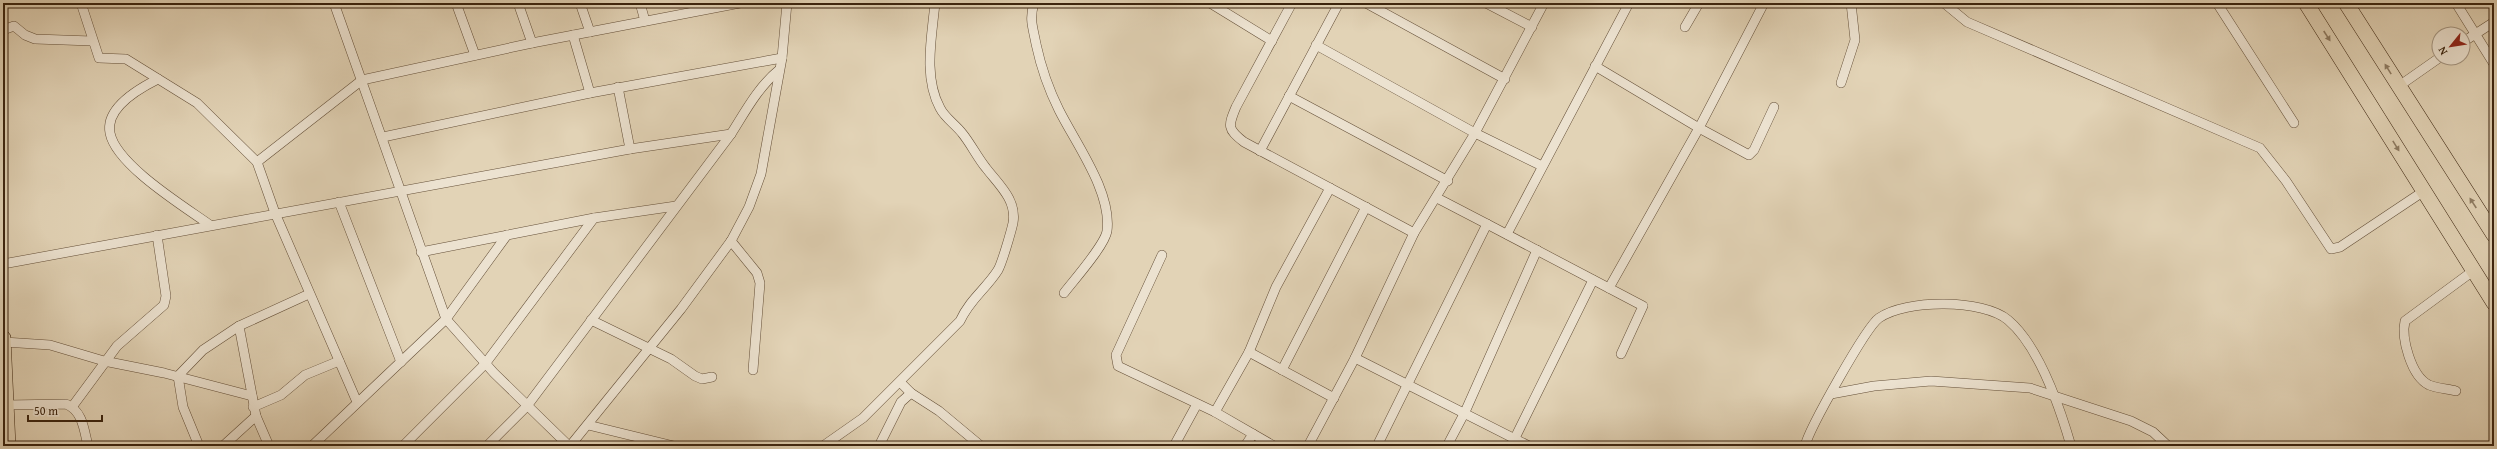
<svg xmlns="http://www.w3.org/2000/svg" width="2497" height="449" viewBox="0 0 2497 449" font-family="'Gentium Book Plus',serif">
	<rect width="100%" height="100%" fill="#e2d3b6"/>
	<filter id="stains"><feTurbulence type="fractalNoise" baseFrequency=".005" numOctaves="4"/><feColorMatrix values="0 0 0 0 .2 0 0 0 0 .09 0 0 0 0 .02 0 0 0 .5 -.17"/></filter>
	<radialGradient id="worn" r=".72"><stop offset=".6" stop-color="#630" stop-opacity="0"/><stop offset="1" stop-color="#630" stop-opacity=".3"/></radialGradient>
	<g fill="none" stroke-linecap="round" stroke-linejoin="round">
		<defs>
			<g id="minor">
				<path d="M 81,3 L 99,58 L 126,59 L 197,103 L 257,162 L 275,213 L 357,402"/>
				<path d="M 334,3 L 446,319 L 494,373 L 569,446"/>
				<path d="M 456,3 L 475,55"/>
				<path d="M 518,3 L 532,43"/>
				<path d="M 580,3 L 590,32"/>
				<path d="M 640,3 L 645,21"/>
				<path d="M 1034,3 C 1029,20 1033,27 1036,44 C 1041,67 1049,90 1059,110 C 1076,144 1112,192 1107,231 C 1105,245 1074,280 1064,293"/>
				<path d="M 1210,3 L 1272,41"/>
				<path d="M 1292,3 L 1236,107 C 1228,126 1227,129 1244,142 L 1414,233"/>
				<path d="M 1366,3 L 1505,79"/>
				<path d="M 1486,3 L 1532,27"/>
				<path d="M 1944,3 L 1967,22 L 2260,148 L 2286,181 L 2331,249 L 2340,247 L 2424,191"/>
				<path d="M 2217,3 L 2294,123"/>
				<path d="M 2456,3 L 2494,64"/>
				<path d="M 1685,27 L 1699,3"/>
				<path d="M 3,30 L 14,26 L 25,35 L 35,39 L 92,41"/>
				<path d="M 573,35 L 590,93"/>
				<path d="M 2463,42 L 2494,22"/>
				<path d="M 1316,45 L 1475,133 L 1542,166"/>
				<path d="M 1595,66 L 1699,128 L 1749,155 L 1754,150 L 1774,107"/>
				<path d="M 158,79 C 140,88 105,108 110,133 C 116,165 185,207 210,225"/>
				<path d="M 1841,83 L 1855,40 L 1851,3"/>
				<path d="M 2399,86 L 2439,58"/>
				<path d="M 618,87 L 630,149"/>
				<path d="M 1289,96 L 1448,181"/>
				<path d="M 383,137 L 590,93 L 782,58"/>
				<path d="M 1260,151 L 1339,3"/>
				<path d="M 257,162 L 362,80 L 532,43 L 740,3"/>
				<path d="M 339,202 L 401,362"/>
				<path d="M 1487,224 L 1643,306 L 1621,354"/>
				<path d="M 1507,234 L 1629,3"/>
				<path d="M 731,241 L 757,273 L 760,283 L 753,370"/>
				<path d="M 421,252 L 594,218 L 676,206"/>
				<path d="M 1162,255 L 1116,355 L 1118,366 L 1215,412 L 1274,446"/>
				<path d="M 3,264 L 630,149 L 731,134"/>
				<path d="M 1609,288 L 1699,128 L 1764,3"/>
				<path d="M 591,320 L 671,359 L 695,376 L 702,379 L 712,377"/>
				<path d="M 4,342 L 50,345 L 104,361 L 164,373 L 252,396"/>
				<path d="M 1249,352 L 1334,398"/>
				<path d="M 1355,358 L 1529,446"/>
				<path d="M 1282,370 L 1366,207"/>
				<path d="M 901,383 L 911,393 L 939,411 L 981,446"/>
				<path d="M 2456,391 C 2448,389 2436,388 2429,385 C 2411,376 2401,338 2405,321 L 2473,271"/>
				<path d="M 1831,394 L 1874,386 L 1931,381 L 2030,388 L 2131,421 L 2153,432 L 2168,446"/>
				<path d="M 7,405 L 66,404 C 83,411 84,430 88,446"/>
				<path d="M 72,407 L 117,346 L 164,305 L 166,296 L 157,235"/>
				<path d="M 253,407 L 281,395 L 305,375 L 339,361"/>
				<path d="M 1215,412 L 1249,352 L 1276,287 L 1330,188"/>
				<path d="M 256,416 L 239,326 L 309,294"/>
				<path d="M 588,425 L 674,446"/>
				<path d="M 199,446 L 183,407 L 178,376 L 203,350 L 239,326"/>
				<path d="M 223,446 L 256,416 L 269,446"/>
				<path d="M 312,446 L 446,319 L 507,235"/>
				<path d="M 403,446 L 485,364 L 594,218"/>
				<path d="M 487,446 L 527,406 L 731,134 C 745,112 758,87 779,70"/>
				<path d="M 570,446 L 681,309 L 731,241 L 749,207 L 761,174 L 782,58 L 787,3"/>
				<path d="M 823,446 L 863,418 L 960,321 C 970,299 986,289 998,270 C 1002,263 1011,232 1013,223 C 1017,200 999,185 986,168 C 977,157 971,144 962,133 C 955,124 945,118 940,108 C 923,77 932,36 935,3"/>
				<path d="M 879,446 L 901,402 L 911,393"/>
				<path d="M 1174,446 L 1197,404"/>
				<path d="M 1245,446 L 1253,434"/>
				<path d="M 1308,446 L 1355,358 L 1414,233 L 1475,133 L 1544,3"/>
				<path d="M 1377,446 L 1487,224 L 1437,198"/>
				<path d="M 1447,446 L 1465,412 L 1537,250"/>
				<path d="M 1511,446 L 1593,280"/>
				<path d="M 1805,446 C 1809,429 1866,327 1879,318 C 1906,299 1983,299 2008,320 C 2039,346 2060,408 2071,446"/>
			</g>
			<g id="primary">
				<path d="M 2306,3 L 2494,303"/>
				<path d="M 2346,3 L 2494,235"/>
				<path d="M 3,338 L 8,446"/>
			</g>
		</defs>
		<!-- minor casing -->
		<use href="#minor" stroke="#644f38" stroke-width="10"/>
		<!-- primary casing -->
		<use href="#primary" stroke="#3a230e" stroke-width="16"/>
		<!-- minor -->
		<use href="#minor" stroke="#ece2d0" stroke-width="9"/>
		<!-- primary -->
		<use href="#primary" stroke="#e2d3b6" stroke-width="15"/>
	</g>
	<!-- one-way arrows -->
	<defs><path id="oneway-solid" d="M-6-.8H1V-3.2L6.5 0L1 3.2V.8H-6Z"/></defs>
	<g fill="#8e7b62">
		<use href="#oneway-solid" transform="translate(2327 36) rotate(57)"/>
		<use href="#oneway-solid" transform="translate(2388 69) rotate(-122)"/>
		<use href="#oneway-solid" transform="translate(2396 146) rotate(58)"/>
		<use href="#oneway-solid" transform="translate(2473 203) rotate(-123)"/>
	</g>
	<!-- margin -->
	<rect width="2497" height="449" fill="none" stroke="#e2d3b6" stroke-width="16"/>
	<rect x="4" y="4" width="2489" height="441" fill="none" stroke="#3a230e" stroke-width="2"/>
	<rect x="8" y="8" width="2481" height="433" fill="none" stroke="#3a230e"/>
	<!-- north arrow -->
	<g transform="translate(2451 46) rotate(240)"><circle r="19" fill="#ece2d0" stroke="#a59682"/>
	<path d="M0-3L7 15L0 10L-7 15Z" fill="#8f2418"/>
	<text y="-6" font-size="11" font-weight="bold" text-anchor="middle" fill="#3a230e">N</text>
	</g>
	<!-- scale -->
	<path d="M28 415v6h74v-6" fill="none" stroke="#3a230e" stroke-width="2"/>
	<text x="34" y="415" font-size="12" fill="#3a230e" stroke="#ece2d0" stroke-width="3" paint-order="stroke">50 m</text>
	<rect width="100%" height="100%" filter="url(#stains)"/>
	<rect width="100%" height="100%" fill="url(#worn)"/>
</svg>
